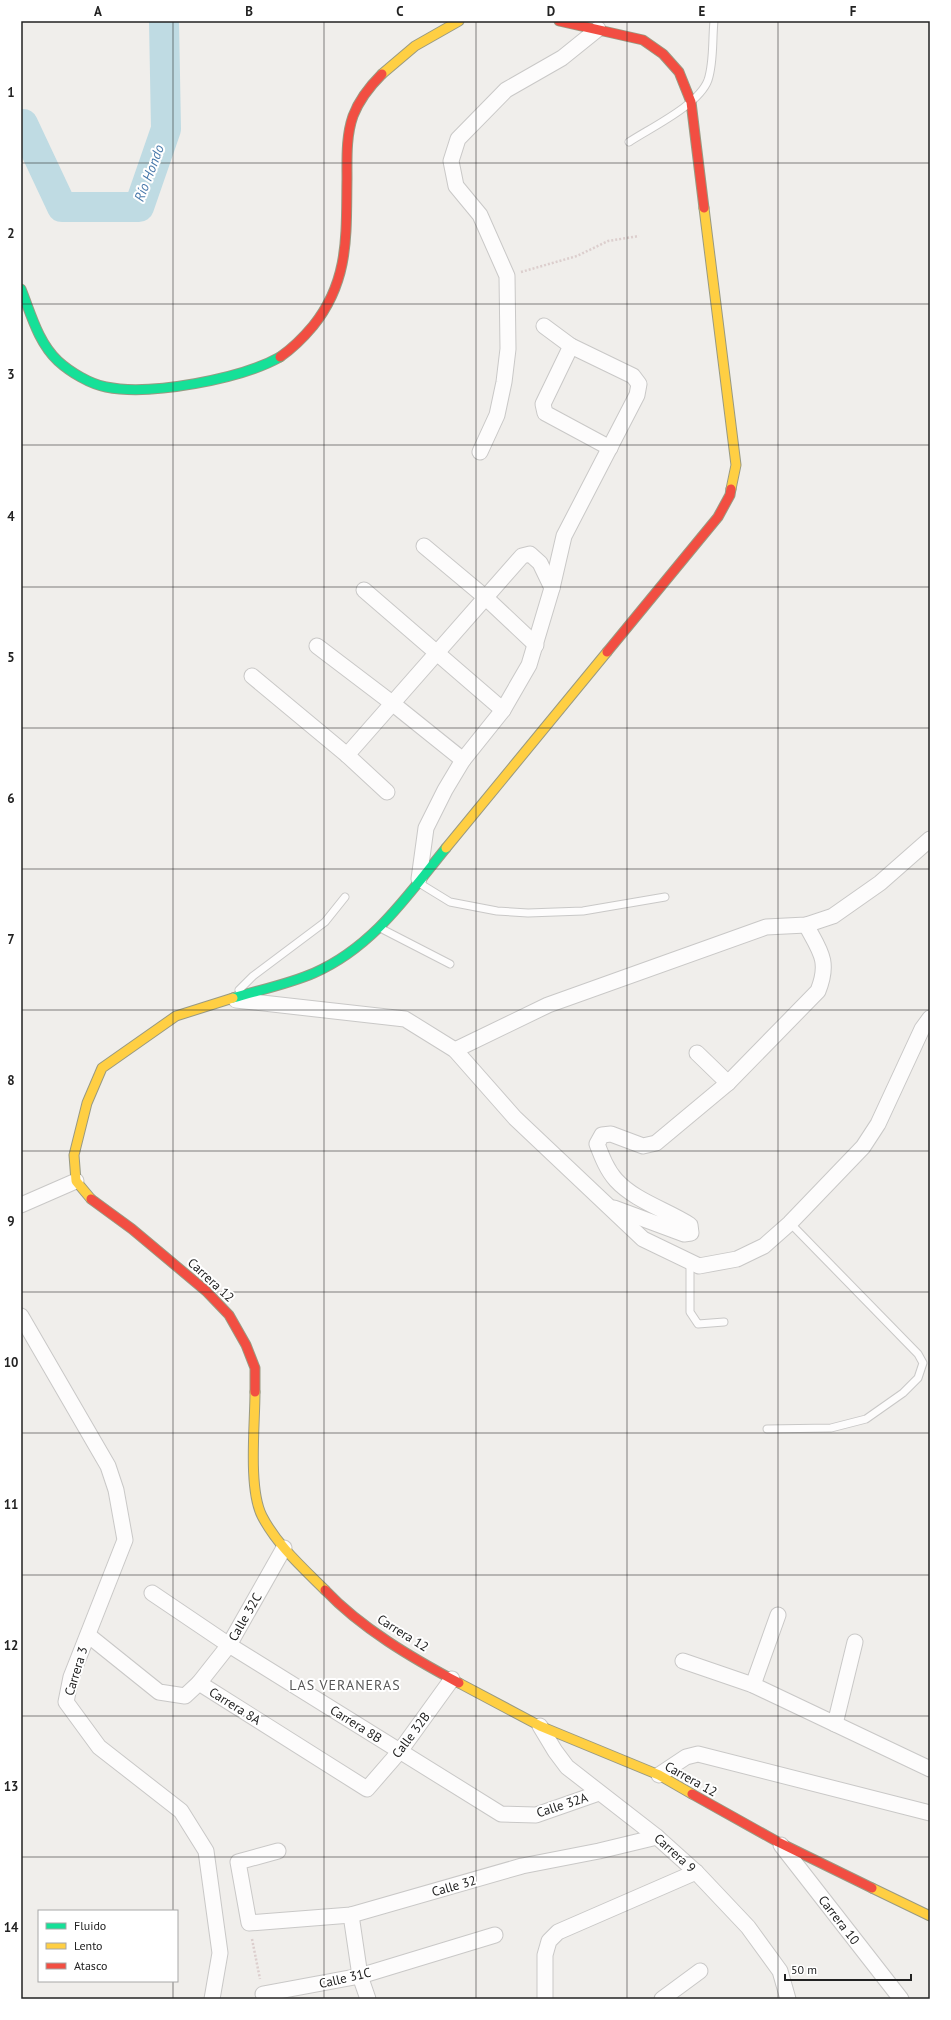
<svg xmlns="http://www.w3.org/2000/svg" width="951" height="2020" viewBox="0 0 951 2020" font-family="'PT Sans',sans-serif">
	<rect width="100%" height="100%" fill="#f0eeeb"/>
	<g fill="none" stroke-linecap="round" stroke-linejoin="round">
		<!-- river -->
		<path stroke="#bfdbe3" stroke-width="30" d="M 21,124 L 23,124 L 62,207 L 139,207 L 166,129 L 164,21"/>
		<defs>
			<g id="lane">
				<path d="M 629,142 C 650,128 699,105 708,80 C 714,62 712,40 714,21"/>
				<path d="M 419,883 L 450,902 L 497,911 L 528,913 L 583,911 L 665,897"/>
				<path d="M 382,929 L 450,964"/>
				<path d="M 239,990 L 253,976 L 325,922 L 345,897"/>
				<path d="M 690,1262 L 690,1312 L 698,1324 L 724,1322"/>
				<path d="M 767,1429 L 831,1428 L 866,1419 L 903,1393 L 918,1378 L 923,1363 L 918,1354 L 790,1223"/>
			</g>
			<g id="street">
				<path d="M 571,346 L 543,404 L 545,413 L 610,448"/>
				<path d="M 480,452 L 497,415 L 504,382 L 508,349 L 507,276 L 480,215 L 456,186 L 451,161 L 458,139 L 506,90 L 562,58 L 598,29"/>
				<path d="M 424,546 L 485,597 L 536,645"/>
				<path d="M 364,590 L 503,710"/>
				<path d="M 317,646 L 392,703 L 463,760"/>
				<path d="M 252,676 L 347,755 L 387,792"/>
				<path d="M 347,755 L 522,556 L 530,554 L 540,563 L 552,588"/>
				<path d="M 419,879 L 426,828 L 445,790 L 463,760 L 503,710 L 529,665 L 552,588 L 564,536 L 637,395 L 639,384 L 633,376 L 571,346 L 544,326"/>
				<path d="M 236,1000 L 405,1019 L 455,1050 L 515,1118 L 643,1239 L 699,1266 L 737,1259 L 764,1246 L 790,1223 L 863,1147 L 878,1124 L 922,1029 L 930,1018"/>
				<path d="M 455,1050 L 548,1005 L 766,927 L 806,925 L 833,916 L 880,883 L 930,839"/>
				<path d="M 697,1053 L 728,1083"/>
				<path d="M 21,1205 L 76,1181"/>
				<path d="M 614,1208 L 684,1234 L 691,1233 L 690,1225 C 667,1210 635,1201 616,1180 C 607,1170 602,1157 597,1144 L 602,1135 L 611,1134 L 643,1146 L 656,1143 L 728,1083 L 818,991 C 830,961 820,951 806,925"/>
				<path d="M 21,1316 L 108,1466 L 116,1490 L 125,1540 L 71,1677 L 66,1702 L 99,1747 L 181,1811 L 206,1851 L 220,1953 L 212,1999"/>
				<path d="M 152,1593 L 229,1645 L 501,1814 L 536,1815 L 599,1793"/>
				<path d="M 88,1635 L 159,1692 L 185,1696 L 199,1683 L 367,1789 L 400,1751 L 452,1679"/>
				<path d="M 683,1661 L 753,1685 L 930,1769"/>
				<path d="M 199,1683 L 229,1645 L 284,1548"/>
				<path d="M 753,1685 L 778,1615"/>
				<path d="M 835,1724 L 855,1642"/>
				<path d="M 540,1726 L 555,1751 L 567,1767 L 657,1837 L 696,1872 L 748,1927 L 780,1971 L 788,1999"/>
				<path d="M 659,1775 L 686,1757 L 698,1754 L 930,1813"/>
				<path d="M 781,1845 L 901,1999"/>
				<path d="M 278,1851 L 238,1862 L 249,1923 L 351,1915 L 522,1866 L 599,1851 L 657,1837"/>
				<path d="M 351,1915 L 360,1976 L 368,1999"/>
				<path d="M 263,1994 L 360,1976 L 495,1935"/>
				<path d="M 545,1999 L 545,1955 L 549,1941 L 558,1932 L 696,1872"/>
				<path d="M 662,1999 L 700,1971"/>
			</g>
			<g id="fast">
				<path d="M 21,289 C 31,314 38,342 58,361 C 70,372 90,384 106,387 C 150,396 241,379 280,357"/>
				<path d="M 233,998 C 259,990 289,984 314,973 C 373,947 407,896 446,848"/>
			</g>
			<g id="slow">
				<path d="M 382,74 L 415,46 L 459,21"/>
				<path d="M 704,208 L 736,465 L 731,489"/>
				<path d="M 446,848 L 607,652"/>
				<path d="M 91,1199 L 76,1181 L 74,1155 L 87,1103 L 102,1068 L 176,1016 L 233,998"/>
				<path d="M 255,1392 C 255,1425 248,1488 262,1516 C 277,1545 302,1567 325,1590"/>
				<path d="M 459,1683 L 540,1726 L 659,1775 L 692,1794"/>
				<path d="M 872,1888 L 930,1916"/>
			</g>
			<g id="jam">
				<path d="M 559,21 L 643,40 L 663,54 L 679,72 L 691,102 L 704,208"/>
				<path d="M 280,357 C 293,348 303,338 313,326 C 350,280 346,234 347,179 C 347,158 346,136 353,116 C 359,100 370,86 382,74"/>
				<path d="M 607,652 L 718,517 L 730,495 L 731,489"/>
				<path d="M 91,1199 L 132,1229 L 206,1291 L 229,1315 L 246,1345 L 255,1368 L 255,1392"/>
				<path d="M 325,1590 C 361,1628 412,1658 459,1683"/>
				<path d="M 692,1794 L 778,1842 L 872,1888"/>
			</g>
		</defs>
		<!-- lane casing -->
		<use href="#lane" stroke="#c9c8c7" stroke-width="9"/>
		<!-- street casing -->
		<use href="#street" stroke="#c9c8c7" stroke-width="17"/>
		<!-- fast casing -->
		<use href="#fast" stroke="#999a82" stroke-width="11"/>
		<!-- slow casing -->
		<use href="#slow" stroke="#999a82" stroke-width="11"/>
		<!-- jam casing -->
		<use href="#jam" stroke="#999a82" stroke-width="11"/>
		<!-- path -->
		<g stroke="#dccecd" stroke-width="2.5" stroke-dasharray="2 2" stroke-linecap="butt">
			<path d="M 521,272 L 577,256 L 608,241 L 639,236"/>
			<path d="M 252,1939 L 260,1979"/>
		</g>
		<!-- lane -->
		<use href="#lane" stroke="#fdfcfc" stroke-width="7"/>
		<!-- street -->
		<use href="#street" stroke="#fdfcfc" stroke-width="15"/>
		<!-- fast -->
		<use href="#fast" stroke="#16e098" stroke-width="9"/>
		<!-- slow -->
		<use href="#slow" stroke="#ffcf43" stroke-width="9"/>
		<!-- jam -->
		<use href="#jam" stroke="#f24e42" stroke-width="9"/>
	</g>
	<!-- grid -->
	<path fill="none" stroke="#222" stroke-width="1" stroke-opacity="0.55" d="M 173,21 L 173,1911M 324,21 L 324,1999M 476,21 L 476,1999M 627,21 L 627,1999M 778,21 L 778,1999M 21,163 L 930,163M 21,304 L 930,304M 21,445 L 930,445M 21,587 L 930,587M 21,728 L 930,728M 21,869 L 930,869M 21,1010 L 930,1010M 21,1151 L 930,1151M 21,1292 L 930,1292M 21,1433 L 930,1433M 21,1575 L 930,1575M 21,1716 L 930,1716M 21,1857 L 930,1857M 173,1981 L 173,1999"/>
	<g text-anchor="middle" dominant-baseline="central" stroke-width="4" stroke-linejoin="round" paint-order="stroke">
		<!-- street labels -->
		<g font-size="13" fill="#222" stroke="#fff">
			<text transform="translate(211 1280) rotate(43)">Carrera 12</text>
			<text transform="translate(245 1617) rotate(-60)">Calle 32C</text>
			<text transform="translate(403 1633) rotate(32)">Carrera 12</text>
			<text transform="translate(76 1671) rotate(-73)">Carrera 3</text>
			<text transform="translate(235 1706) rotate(32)">Carrera 8A</text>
			<text transform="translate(356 1724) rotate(32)">Carrera 8B</text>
			<text transform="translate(411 1735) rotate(-53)">Calle 32B</text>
			<text transform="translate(691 1779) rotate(29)">Carrera 12</text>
			<text transform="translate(562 1805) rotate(-18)">Calle 32A</text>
			<text transform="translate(675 1853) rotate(42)">Carrera 9</text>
			<text transform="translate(454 1886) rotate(-16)">Calle 32</text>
			<text transform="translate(839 1920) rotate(52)">Carrera 10</text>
			<text transform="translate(345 1978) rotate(-13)">Calle 31C</text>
		</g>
		<!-- water labels -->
		<g font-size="14" font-style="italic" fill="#4a7aab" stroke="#fff">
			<text transform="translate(149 173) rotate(-69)">Río Hondo</text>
		</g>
		<!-- neighbourhood labels -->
		<g font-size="14" letter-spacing="1" fill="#555" stroke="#fff">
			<text x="345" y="1685">LAS VERANERAS</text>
		</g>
	</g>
	<!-- border -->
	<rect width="951" height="2020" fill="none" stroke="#ffffff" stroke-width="44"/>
	<!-- legend -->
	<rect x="38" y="1910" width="140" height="72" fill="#ffffff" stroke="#a7a7a7"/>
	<rect x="46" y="1923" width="20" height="6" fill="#16e098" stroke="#a7a7a7"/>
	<text x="74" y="1930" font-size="12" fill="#222222">Fluido</text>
	<rect x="46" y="1943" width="20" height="6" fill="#ffcf43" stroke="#a7a7a7"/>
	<text x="74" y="1950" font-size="12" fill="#222222">Lento</text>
	<rect x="46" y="1963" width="20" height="6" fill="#f24e42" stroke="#a7a7a7"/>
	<text x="74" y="1970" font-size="12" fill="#222222">Atasco</text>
	<!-- scale -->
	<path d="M785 1974v6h126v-6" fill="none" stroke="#222222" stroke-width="2"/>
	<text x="791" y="1974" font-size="12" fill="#222222" stroke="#ffffff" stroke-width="3" paint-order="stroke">50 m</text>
	<rect x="22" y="22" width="907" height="1976" fill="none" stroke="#222" stroke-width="1.5"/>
	<g font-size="13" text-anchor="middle" font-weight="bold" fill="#222">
		<text x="98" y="16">A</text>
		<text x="249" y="16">B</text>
		<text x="400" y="16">C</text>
		<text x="551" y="16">D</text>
		<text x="702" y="16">E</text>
		<text x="853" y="16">F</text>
		<text x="11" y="97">1</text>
		<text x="11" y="238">2</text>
		<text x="11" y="379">3</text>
		<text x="11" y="521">4</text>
		<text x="11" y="662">5</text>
		<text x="11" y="803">6</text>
		<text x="11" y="944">7</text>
		<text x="11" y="1085">8</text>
		<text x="11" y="1226">9</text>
		<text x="11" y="1367">10</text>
		<text x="11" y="1509">11</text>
		<text x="11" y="1650">12</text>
		<text x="11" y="1791">13</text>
		<text x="11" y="1932">14</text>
	</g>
</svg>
